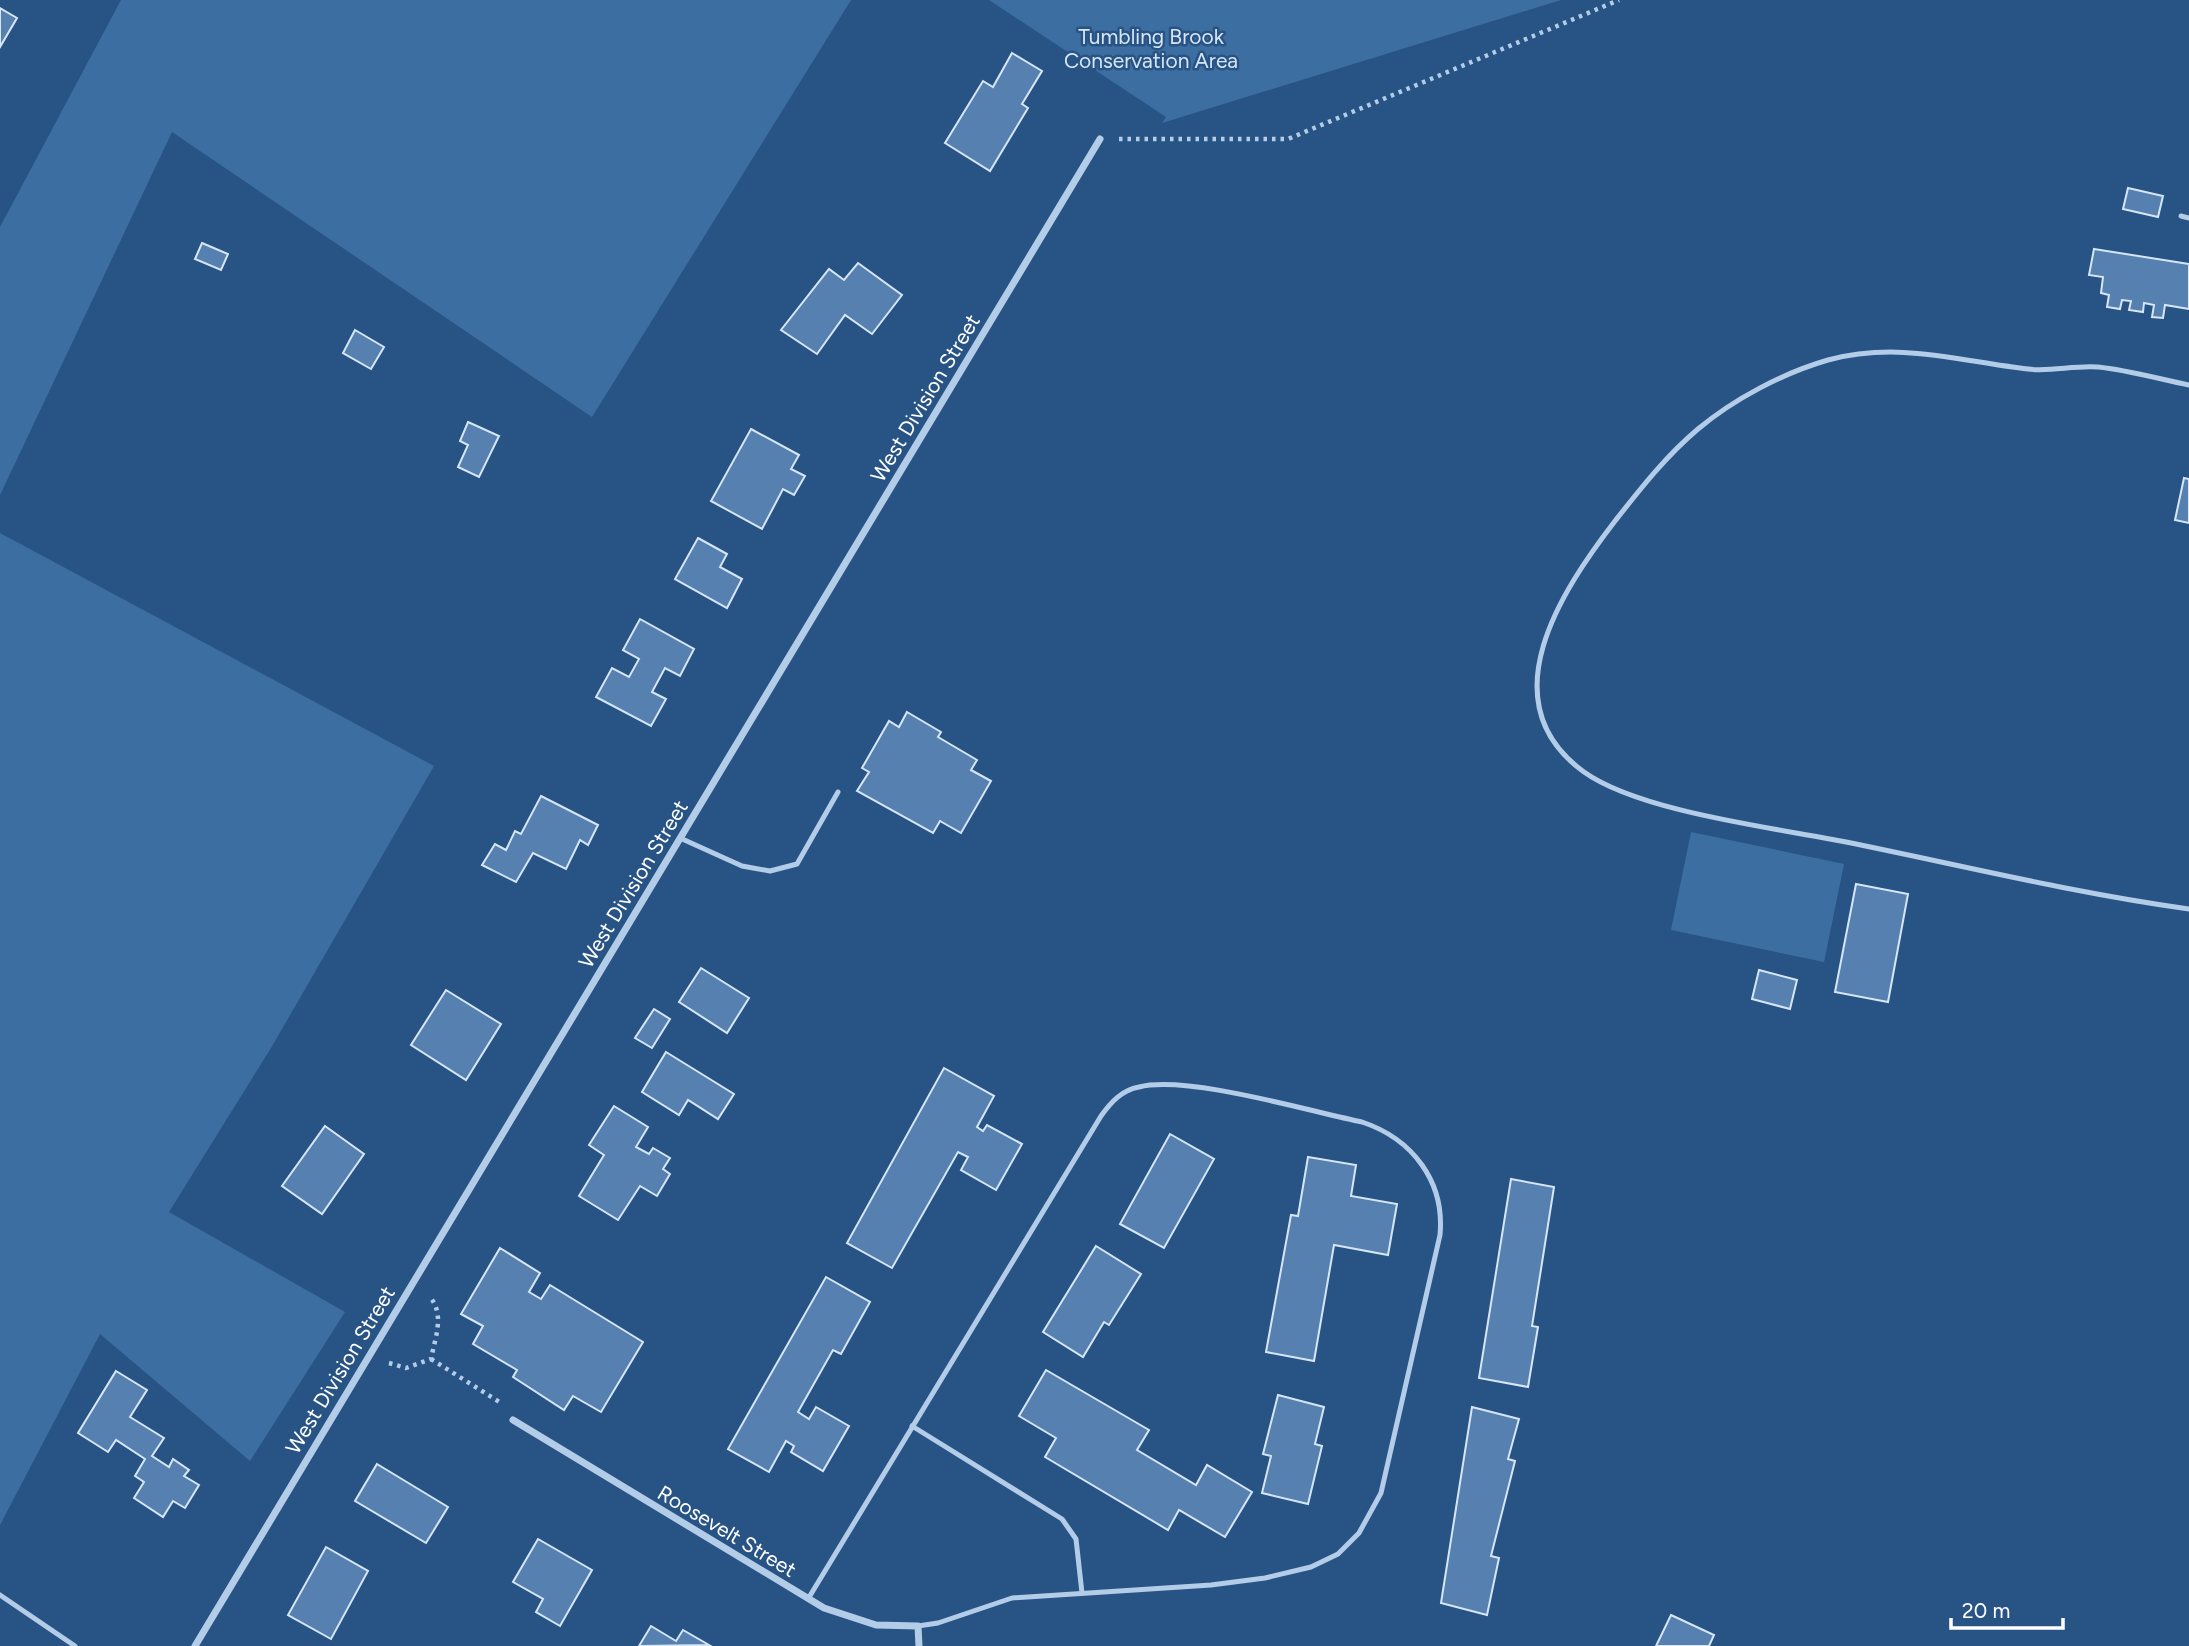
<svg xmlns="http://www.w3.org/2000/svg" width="2189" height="1646" viewBox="0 0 2189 1646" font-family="Figtree,sans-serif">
	<rect width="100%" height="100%" fill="#285485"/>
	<!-- green -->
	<g fill="#3d6ea2">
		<path d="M 121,0 L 851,0 L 592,417 L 172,132 L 0,495 L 0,227 Z"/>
		<path d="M 989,0 L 1561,0 L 1162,123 L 1166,117 Z"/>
		<path d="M 0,533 L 434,766 L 271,1048 L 169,1212 L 345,1312 L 250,1461 L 100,1334 L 0,1525 Z"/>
		<path d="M 1691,832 L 1844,864 L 1824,962 L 1671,930 Z"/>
	</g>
	<!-- building -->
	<g fill="#5580af" stroke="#d6e6f6" stroke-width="2">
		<path d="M 0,8 L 17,18 L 0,47 Z"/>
		<path d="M 1012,53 L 1042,71 L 1022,104 L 1028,108 L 990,171 L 945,143 L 983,81 L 993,87 Z"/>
		<path d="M 2128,188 L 2163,196 L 2158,217 L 2123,209 Z"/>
		<path d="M 202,243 L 228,254 L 221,270 L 195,259 Z"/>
		<path d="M 2094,249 L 2189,264 L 2189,309 L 2165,305 L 2163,318 L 2152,317 L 2154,305 L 2144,303 L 2143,312 L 2129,310 L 2131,301 L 2122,300 L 2120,309 L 2107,307 L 2109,295 L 2101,293 L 2103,277 L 2089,275 Z"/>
		<path d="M 858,263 L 902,295 L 872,334 L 845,315 L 817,354 L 781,330 L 829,269 L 844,280 Z"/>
		<path d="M 355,330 L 384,347 L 371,369 L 343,353 Z"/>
		<path d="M 468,422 L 499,436 L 479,477 L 458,467 L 468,445 L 460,441 Z"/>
		<path d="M 751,429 L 799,455 L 791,469 L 805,476 L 794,495 L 783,489 L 762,529 L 711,501 Z"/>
		<path d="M 2184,478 L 2189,479 L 2189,523 L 2175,520 Z"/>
		<path d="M 698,538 L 727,554 L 720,567 L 742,579 L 727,608 L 675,579 Z"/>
		<path d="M 640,619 L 694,649 L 680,676 L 665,668 L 652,692 L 666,699 L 651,726 L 596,697 L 612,668 L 629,677 L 639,659 L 623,650 Z"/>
		<path d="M 907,712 L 941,732 L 938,737 L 977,760 L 971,770 L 991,781 L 961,833 L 940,821 L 933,833 L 857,791 L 869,772 L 862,768 L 889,721 L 899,727 Z"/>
		<path d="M 541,796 L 598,825 L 588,845 L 580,840 L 566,869 L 533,853 L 516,882 L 482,865 L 495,844 L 506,850 L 515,831 L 521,834 Z"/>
		<path d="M 1856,884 L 1908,894 L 1888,1002 L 1835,992 Z"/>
		<path d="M 701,968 L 749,998 L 727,1033 L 679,1002 Z"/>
		<path d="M 1759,970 L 1797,980 L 1790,1009 L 1752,999 Z"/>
		<path d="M 446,990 L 501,1024 L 466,1080 L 411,1045 Z"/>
		<path d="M 654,1009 L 670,1019 L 652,1048 L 635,1038 Z"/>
		<path d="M 666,1052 L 734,1094 L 718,1119 L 688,1100 L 679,1115 L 642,1092 Z"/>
		<path d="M 944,1068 L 994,1096 L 977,1127 L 983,1131 L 987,1125 L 1022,1144 L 996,1190 L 961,1170 L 968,1157 L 958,1152 L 892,1268 L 847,1243 Z"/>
		<path d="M 614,1106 L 648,1127 L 636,1147 L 649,1154 L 653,1148 L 670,1158 L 663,1169 L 670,1174 L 657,1196 L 640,1186 L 618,1220 L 579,1196 L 604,1155 L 589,1145 Z"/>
		<path d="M 325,1126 L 364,1154 L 322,1214 L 282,1186 Z"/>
		<path d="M 1170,1134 L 1214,1159 L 1164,1248 L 1120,1224 Z"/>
		<path d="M 1308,1157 L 1356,1165 L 1351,1196 L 1397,1204 L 1388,1255 L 1334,1245 L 1314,1361 L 1266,1352 L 1291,1215 L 1298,1216 Z"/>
		<path d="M 1511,1179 L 1554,1187 L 1532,1326 L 1538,1327 L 1528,1387 L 1479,1378 Z"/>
		<path d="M 1096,1246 L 1141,1274 L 1109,1325 L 1104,1322 L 1083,1357 L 1043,1332 Z"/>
		<path d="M 500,1248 L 540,1273 L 529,1292 L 541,1299 L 550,1285 L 643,1342 L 601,1412 L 573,1396 L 564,1410 L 513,1377 L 517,1370 L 473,1344 L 483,1326 L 461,1314 Z"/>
		<path d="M 826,1277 L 870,1302 L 841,1354 L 833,1350 L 798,1412 L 809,1419 L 816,1407 L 849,1426 L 823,1471 L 791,1452 L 794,1446 L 786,1441 L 769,1472 L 728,1449 Z"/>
		<path d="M 1046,1370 L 1149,1430 L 1137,1450 L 1196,1485 L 1207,1465 L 1252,1492 L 1225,1537 L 1179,1510 L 1168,1530 L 1045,1457 L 1056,1438 L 1019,1416 Z"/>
		<path d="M 116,1371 L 147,1390 L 130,1417 L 164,1438 L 152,1456 L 169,1467 L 173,1459 L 189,1470 L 184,1476 L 199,1485 L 185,1508 L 173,1501 L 163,1517 L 134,1498 L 144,1482 L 135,1476 L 145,1459 L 116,1440 L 108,1452 L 78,1433 Z"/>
		<path d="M 1278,1395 L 1324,1407 L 1315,1444 L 1322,1446 L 1308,1504 L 1262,1493 L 1271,1456 L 1263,1454 Z"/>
		<path d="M 1472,1407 L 1519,1419 L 1508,1459 L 1515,1461 L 1491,1556 L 1499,1558 L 1487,1615 L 1441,1603 Z"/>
		<path d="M 377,1464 L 448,1507 L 426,1543 L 355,1501 Z"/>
		<path d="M 538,1539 L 592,1570 L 560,1626 L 536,1612 L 543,1599 L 513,1582 Z"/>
		<path d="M 326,1547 L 368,1571 L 331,1639 L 288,1615 Z"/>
		<path d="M 1671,1615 L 1714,1635 L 1709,1646 L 1656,1646 Z"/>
		<path d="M 651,1626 L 676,1641 L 683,1630 L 709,1645 L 639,1646 Z"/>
	</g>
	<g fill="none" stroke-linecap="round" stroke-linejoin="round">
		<!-- path -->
		<g stroke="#b3cce8" stroke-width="4.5" stroke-dasharray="3.5 5" stroke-linecap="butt">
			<path d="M 1119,139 L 1288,139 L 1619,0"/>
			<path d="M 431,1359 L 501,1403"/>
			<path d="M 389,1363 L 406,1368 L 431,1359 C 435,1338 445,1315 430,1297"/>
		</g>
		<!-- lane -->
		<g stroke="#b3cce8" stroke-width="5">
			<path d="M 2181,216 L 2189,218"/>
			<path d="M 2189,385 C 2159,379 2128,370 2098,367 C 2074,365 2051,372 2028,369 C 1958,361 1899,341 1828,360 C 1783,373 1734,399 1698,429 C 1666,456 1641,488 1615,521 C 1562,590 1487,702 1584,772 C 1640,812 1776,828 1846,842 C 1960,865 2073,893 2189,909"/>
			<path d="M 680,838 L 742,866 L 770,871 L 797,864 L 838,792"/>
			<path d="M 912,1426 L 1062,1519 L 1076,1539 L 1082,1593"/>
			<path d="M 0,1595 L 75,1646"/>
			<path d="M 808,1599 L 1101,1116 C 1111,1102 1122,1090 1139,1087 C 1188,1075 1308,1111 1362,1122 C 1413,1139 1445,1182 1440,1235 L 1381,1493 L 1359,1533 L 1338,1554 L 1311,1567 L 1265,1578 L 1211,1585 L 1012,1598 L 938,1623 L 918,1626"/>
		</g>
		<!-- street -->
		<g stroke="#b3cce8" stroke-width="7">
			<path d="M 513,1420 L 824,1608 L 876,1625 L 918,1626 L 919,1646"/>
			<path d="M 195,1646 L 1100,139"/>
		</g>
	</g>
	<g text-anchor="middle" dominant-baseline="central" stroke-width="5" stroke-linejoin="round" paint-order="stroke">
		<!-- park labels -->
		<g font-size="21" fill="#d6e6f6" stroke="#285485">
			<text x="1151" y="36">Tumbling Brook<tspan x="1151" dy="24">Conservation Area</tspan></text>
		</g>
		<!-- street labels -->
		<g font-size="21" fill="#fff" stroke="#285485">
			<text transform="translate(925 398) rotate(-59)">West Division Street</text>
			<text transform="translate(633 884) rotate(-59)">West Division Street</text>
			<text transform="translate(340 1370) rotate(-59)">West Division Street</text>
			<text transform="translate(727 1531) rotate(31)">Roosevelt Street</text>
		</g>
	</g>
	<!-- scale -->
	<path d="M1951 1618v10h112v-10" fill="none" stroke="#ffffff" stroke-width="3.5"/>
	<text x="1962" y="1618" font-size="21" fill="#ffffff" stroke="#285485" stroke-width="5" paint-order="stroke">20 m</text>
</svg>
